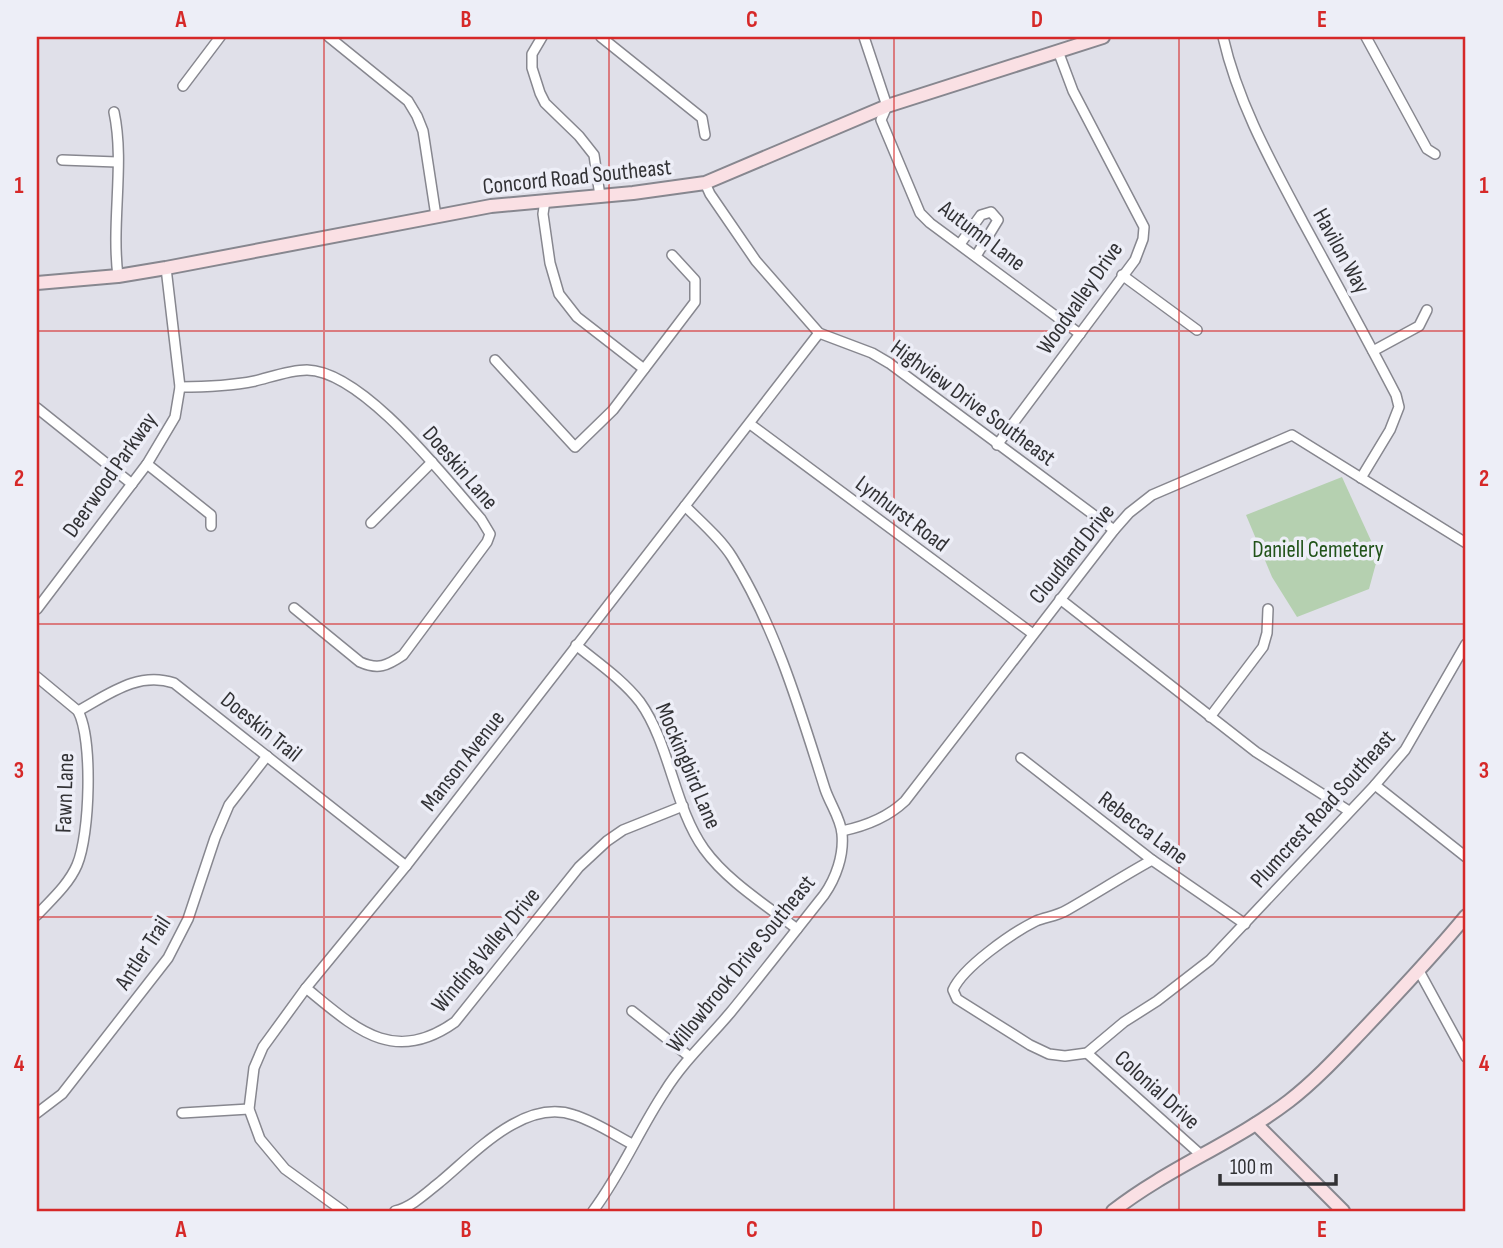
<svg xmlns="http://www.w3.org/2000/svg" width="1503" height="1248" viewBox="0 0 1503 1248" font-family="'Sofia Sans Condensed',sans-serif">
	<rect width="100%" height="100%" fill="#e0e0e9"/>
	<!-- green -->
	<path fill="#b5d0b0" d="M 1342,477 L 1378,556 L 1369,589 L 1297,617 L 1272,577 L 1246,515 Z"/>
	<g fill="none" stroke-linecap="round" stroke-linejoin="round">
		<defs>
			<g id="street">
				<path d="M 329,37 L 408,101 L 417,116 L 423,131 L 436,216"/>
				<path d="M 542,37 L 532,54 L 532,68 L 540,93 L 545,103 L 579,136 L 594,155 L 600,196"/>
				<path d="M 601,37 L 702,118 L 705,135"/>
				<path d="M 864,37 L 887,106 L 881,120 L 920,213 L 930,223 L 1080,334"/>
				<path d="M 1223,37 C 1238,103 1271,162 1303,222 C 1334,279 1366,337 1396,395 L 1399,407 L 1390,430 L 1361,478"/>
				<path d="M 1366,37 L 1427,149 L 1435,154"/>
				<path d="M 183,86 L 220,37"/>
				<path d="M 114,112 C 125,163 111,222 118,276"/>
				<path d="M 62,160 L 117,162"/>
				<path d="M 705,183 L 710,194 L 756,261 L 819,333 L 872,353 L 889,363 L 1114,530"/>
				<path d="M 545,200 L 543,214 L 550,263 L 559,294 L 577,317 L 644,369"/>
				<path d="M 960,244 L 981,215 L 991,212 L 998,220 L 976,256"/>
				<path d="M 1122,275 L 1197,330"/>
				<path d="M 1373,351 L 1419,326 L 1427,310"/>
				<path d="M 495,360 L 575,447 L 613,410 L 695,302 L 695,280 L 672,255"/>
				<path d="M 180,387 C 205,387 230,386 255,381 C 271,377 290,370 307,370 C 363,371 445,478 481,519 L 490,534 L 487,542 L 403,655 C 387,666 378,670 360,662 L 294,608"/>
				<path d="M 37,408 L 132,484"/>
				<path d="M 750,424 L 1033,634"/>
				<path d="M 997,445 L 1135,260 L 1143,239 L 1144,227 L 1073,91 L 1058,51"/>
				<path d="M 147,464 L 211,515 L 211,526"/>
				<path d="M 371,523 L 432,462"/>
				<path d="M 1060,599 L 1256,752 L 1349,811"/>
				<path d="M 37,609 L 147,464 L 175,417 L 180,387 L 166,268"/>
				<path d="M 576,645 C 598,663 623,680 640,702 C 670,744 674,807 704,849 C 727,881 766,905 797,929"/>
				<path d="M 37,677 L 78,711 C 93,739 90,835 77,865 C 69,884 51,900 37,915"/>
				<path d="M 78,711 C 109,694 138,671 174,683 L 406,866"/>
				<path d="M 1210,717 L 1263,647 L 1267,633 L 1268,609"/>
				<path d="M 1021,758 L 1152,860 L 1245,924"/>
				<path d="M 1375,785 L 1466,857"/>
				<path d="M 842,831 C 866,826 887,818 905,801 L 1114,530 L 1129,513 L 1152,495 L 1292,435 L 1466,543"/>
				<path d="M 1152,860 C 1123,876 1095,894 1067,910 C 1057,916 1046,917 1036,921 C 1012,933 963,967 953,990 L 957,999 L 1030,1045 L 1049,1054 L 1065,1056 L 1087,1053 L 1124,1022 L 1157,1001 L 1210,960 L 1375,785 L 1405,750 L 1466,644"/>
				<path d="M 1419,971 L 1466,1057"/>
				<path d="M 306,988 C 355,1028 393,1066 455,1022 L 579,867 L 607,841 L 623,830 L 683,806"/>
				<path d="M 632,1011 L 690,1057"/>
				<path d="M 1087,1053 L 1201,1155"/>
				<path d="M 37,1113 L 62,1094 L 168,958 L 188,919 L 215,838 L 229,805 L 267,756"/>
				<path d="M 182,1113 L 249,1109"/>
				<path d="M 343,1211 L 285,1169 L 260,1139 L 249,1109 L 254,1068 L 263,1047 L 306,988 L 406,866 L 819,333"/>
				<path d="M 395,1211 C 412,1207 426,1193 440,1182 C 475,1153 524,1098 574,1115 C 594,1121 613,1134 632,1144"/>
				<path d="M 593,1211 C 621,1174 639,1130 665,1091 C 683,1062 708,1039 730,1013 C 762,974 793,934 824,895 C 836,878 844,855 842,834 C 841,819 830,804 825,789 C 800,710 776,628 732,557 C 720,538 701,522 685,506"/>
			</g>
			<g id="secondary">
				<path d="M 37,283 L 118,276 L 166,268 L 491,206 L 633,193 L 705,183 L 887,106 L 1103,37"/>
				<path d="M 1256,1124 L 1343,1211"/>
				<path d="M 1113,1211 C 1168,1168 1234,1143 1289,1101 C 1316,1080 1339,1055 1362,1031 C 1398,993 1433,956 1466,916"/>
			</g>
		</defs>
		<!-- street casing -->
		<use href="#street" stroke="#87878f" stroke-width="12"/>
		<!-- secondary casing -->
		<use href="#secondary" stroke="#87878f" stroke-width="16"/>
		<!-- street -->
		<use href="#street" stroke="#fff" stroke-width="9"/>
		<!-- secondary -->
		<use href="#secondary" stroke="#fae0e4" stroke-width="12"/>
	</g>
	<!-- grid -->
	<path fill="none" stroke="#d62828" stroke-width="2" stroke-opacity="0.55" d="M 324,37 L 324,1211M 609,37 L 609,1211M 894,37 L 894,1211M 1179,37 L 1179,1211M 37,331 L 1466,331M 37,624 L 1466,624M 37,917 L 1466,917"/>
	<g text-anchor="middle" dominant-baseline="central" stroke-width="7" stroke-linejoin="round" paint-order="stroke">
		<!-- street labels -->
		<g font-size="23" fill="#323235" stroke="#edeef7">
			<text transform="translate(577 177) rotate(-6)">Concord Road Southeast</text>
			<text transform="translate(982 236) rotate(37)">Autumn Lane</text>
			<text transform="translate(1341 251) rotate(61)">Havilon Way</text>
			<text transform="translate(1080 298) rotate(-55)">Woodvalley Drive</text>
			<text transform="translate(973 403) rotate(36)">Highview Drive Southeast</text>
			<text transform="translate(460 468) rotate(49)">Doeskin Lane</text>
			<text transform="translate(110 475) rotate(-55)">Deerwood Parkway</text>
			<text transform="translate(902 514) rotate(37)">Lynhurst Road</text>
			<text transform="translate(1072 554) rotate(-51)">Cloudland Drive</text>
			<text transform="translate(261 727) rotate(39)">Doeskin Trail</text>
			<text transform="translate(463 761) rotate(-52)">Manson Avenue</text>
			<text transform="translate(688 766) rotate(67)">Mockingbird Lane</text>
			<text transform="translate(65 793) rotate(-88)">Fawn Lane</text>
			<text transform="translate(1323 809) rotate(-48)">Plumcrest Road Southeast</text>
			<text transform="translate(1143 828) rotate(37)">Rebecca Lane</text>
			<text transform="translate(486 950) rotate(-50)">Winding Valley Drive</text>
			<text transform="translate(143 953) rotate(-57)">Antler Trail</text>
			<text transform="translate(741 964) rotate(-51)">Willowbrook Drive Southeast</text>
			<text transform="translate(1157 1090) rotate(42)">Colonial Drive</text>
		</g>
		<!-- park labels -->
		<g font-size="23" fill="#215319" stroke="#edeef7">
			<text x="1318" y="550">Daniell Cemetery</text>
		</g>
	</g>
	<!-- border -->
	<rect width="1503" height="1248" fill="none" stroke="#edeef7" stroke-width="77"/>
	<!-- scale -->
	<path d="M1220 1174v10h116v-10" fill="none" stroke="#323235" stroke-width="3.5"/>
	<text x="1230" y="1174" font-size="21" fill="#323235" stroke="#edeef7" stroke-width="5" paint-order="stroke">100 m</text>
	<rect x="38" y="38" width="1426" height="1172" fill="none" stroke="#d62828" stroke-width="2.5"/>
	<g font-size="23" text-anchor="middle" font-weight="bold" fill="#d62828">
		<text x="181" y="27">A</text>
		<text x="466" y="27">B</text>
		<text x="752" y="27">C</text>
		<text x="1037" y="27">D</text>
		<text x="1322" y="27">E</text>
		<text x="19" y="193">1</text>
		<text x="1484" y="193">1</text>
		<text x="19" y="486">2</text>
		<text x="1484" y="486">2</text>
		<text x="19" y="778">3</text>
		<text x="1484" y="778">3</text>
		<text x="19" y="1071">4</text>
		<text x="1484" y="1071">4</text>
		<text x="181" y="1237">A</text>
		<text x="466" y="1237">B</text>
		<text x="752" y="1237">C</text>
		<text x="1037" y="1237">D</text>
		<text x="1322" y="1237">E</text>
	</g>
</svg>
